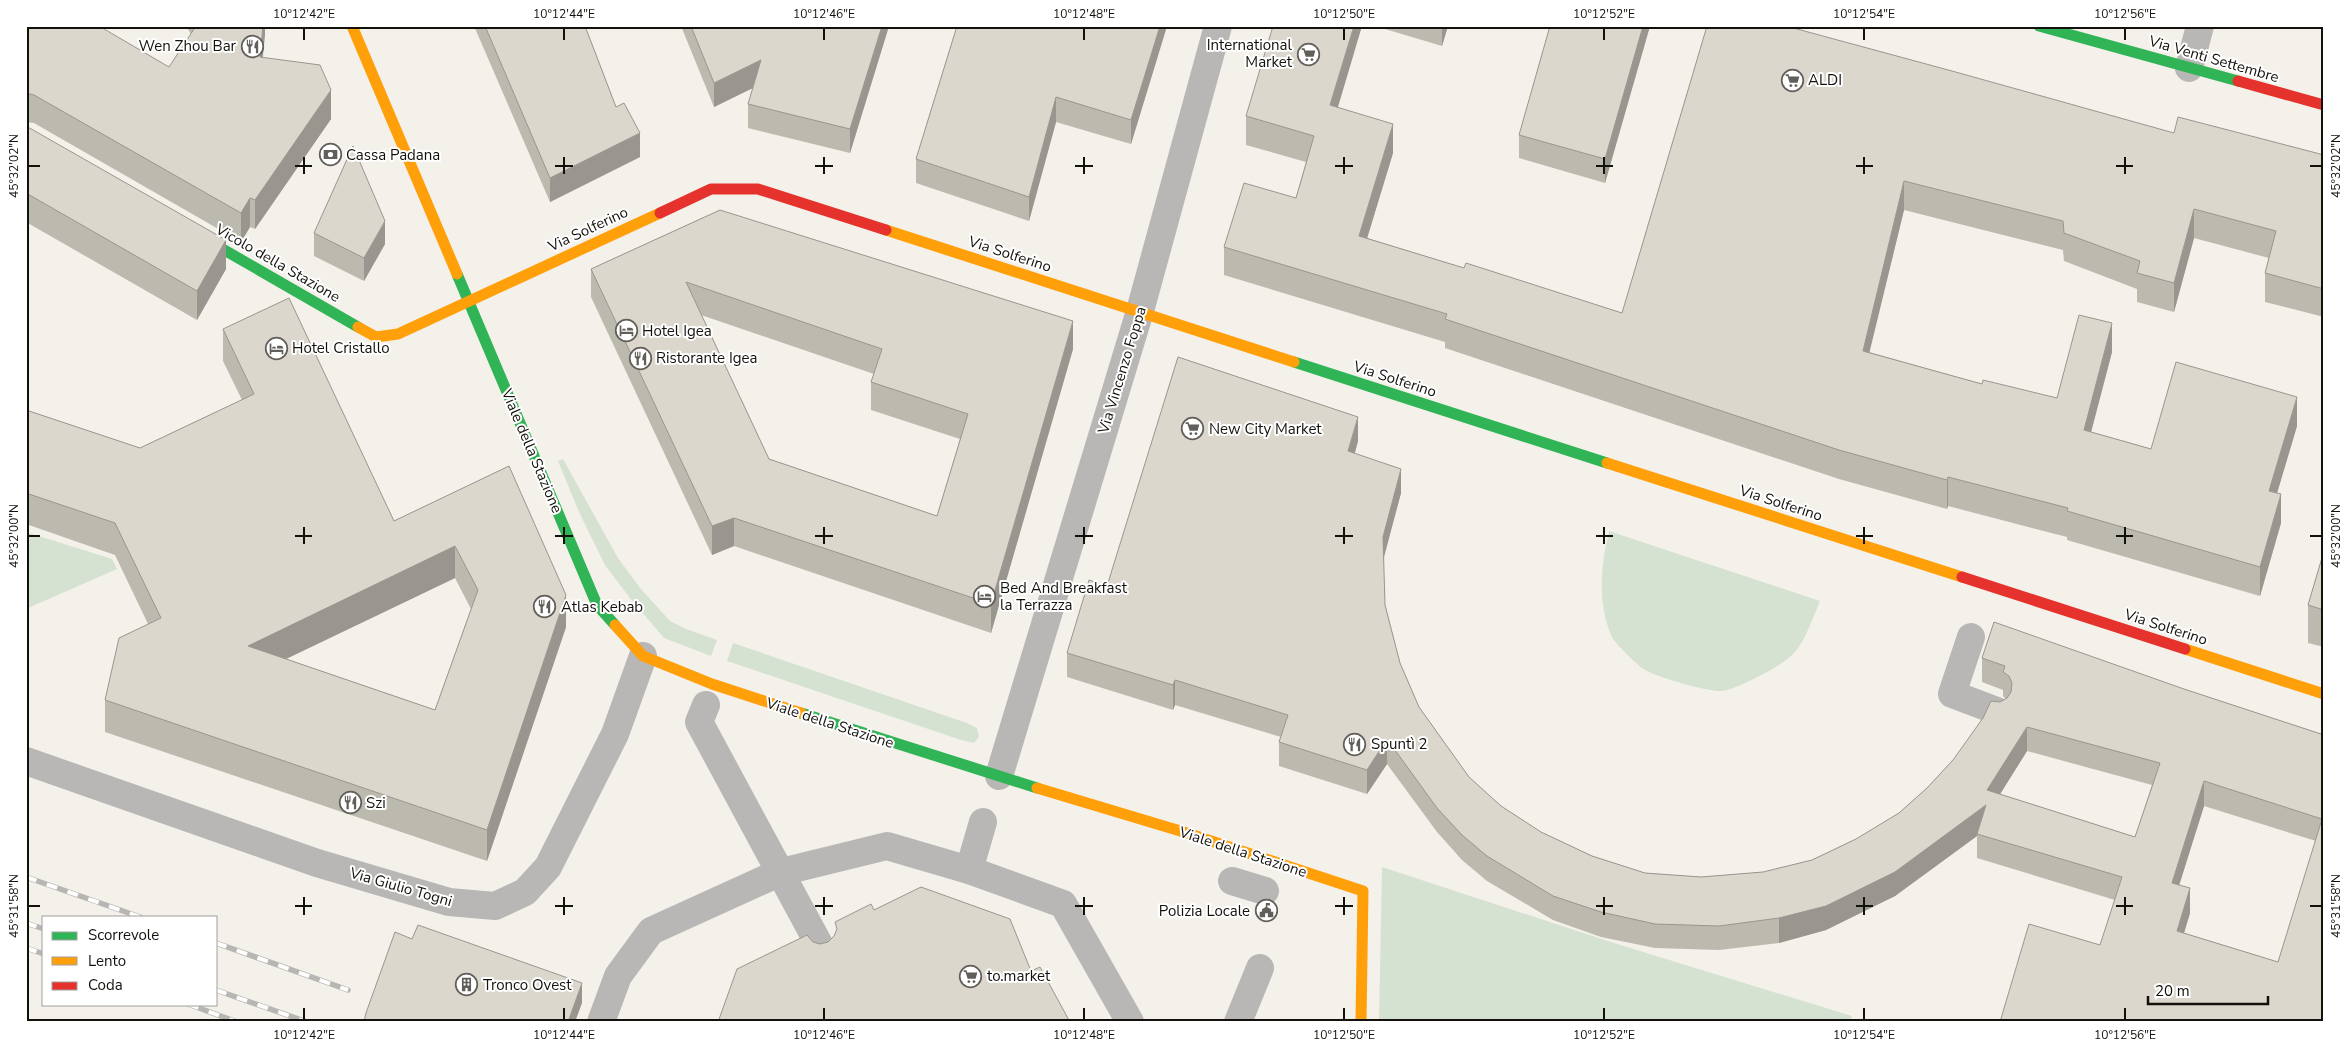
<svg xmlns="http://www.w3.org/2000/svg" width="2350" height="1048" viewBox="0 0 2350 1048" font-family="'Nunito Sans',sans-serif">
	<rect width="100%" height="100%" fill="#f4f1ea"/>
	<!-- green -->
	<g fill="#d6e2d1">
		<path d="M 563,459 L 618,558 L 640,588 L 670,621 L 686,629 L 717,640 L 711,656 L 664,638 L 630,598 L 605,565 L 579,512 L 558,461 Z"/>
		<path d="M 1609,531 L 1820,601 C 1813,617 1805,643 1792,655 C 1783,665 1735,690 1722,691 C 1708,692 1657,677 1645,670 C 1638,666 1613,642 1611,635 C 1597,601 1601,565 1609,531 Z"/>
		<path d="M 26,532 L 112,559 L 117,569 L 26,609 Z"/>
		<path d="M 733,643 L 967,723 L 977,728 L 979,737 L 974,743 L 961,740 L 727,661 Z"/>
		<path d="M 1382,867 L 1614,943 L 1852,1016 L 1850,1022 L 1379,1022 Z"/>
	</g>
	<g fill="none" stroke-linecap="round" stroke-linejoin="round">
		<!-- street -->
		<g stroke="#b9b6b6" stroke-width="28">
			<path d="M 2189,68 L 2200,26"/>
			<path d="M 1971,637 L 1952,694 L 1997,711"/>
			<path d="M 706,705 L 699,722 L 821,948"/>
			<path d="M 26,761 L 317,863 L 449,902 L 495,906 L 525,892 L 548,867 L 615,734 L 643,656"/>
			<path d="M 999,776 L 1140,311 L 1218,26"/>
			<path d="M 969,870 L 983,822"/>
			<path d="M 1232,881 L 1265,891"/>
			<path d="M 601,1022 L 618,976 L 651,931 L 781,872 L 887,846 L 969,870 L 1063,904 L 1130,1022"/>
			<path d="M 1238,1022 L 1260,968"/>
		</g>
		<!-- fast -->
		<g stroke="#30b455" stroke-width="11">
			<path d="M 2039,26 L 2238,81"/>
			<path d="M 193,232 L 358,327"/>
			<path d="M 457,274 L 597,605 L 615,625"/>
			<path d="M 1294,362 L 1607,463"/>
			<path d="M 801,713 L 1037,788"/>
		</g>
		<!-- slow -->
		<g stroke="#ff9f0a" stroke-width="11">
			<path d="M 352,26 L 457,274"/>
			<path d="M 886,230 L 1294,362"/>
			<path d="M 358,327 L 376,337 L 398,334 L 660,213"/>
			<path d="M 1607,463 L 1962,577"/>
			<path d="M 615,625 L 643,656 L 712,684 L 801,713"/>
			<path d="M 2185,649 L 2324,694"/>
			<path d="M 1037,788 L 1187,833 L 1363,891 L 1361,1022"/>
		</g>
		<!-- jam -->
		<g stroke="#e5322d" stroke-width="11">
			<path d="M 2238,81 L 2324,105"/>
			<path d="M 660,213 L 711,189 L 758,189 L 886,230"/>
			<path d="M 1962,577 L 2185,649"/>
		</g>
		<defs>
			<g id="rail">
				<path d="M 26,877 L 140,917"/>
				<path d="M 26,923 L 44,929"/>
				<path d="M 216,943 L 348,990"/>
				<path d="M 26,948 L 44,954"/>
				<path d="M 216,990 L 307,1022"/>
				<path d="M 188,1004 L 237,1022"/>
			</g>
		</defs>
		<!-- rail casing -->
		<use href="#rail" stroke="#b8b6b3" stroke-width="5.5"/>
		<!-- rail -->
		<use href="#rail" stroke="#fff" stroke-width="4" stroke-dasharray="11" stroke-linecap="butt"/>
	</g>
	<!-- wall -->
	<g fill="#bcb9af" fill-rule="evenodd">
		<path d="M 26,26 L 169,67 L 191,34 L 186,26 L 265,26 L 262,58 L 331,119 L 255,229 L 250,227 L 241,242 L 34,123 L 26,122 Z"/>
		<path d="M 474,26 L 585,26 L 616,107 L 640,157 L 550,202 Z"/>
		<path d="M 681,26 L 889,26 L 850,153 L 748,128 L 748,104 L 753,88 L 714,107 Z"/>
		<path d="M 957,26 L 1167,26 L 1131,144 L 1056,122 L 1029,221 L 916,183 L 916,159 Z"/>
		<path d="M 1375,26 L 1448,26 L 1442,46 Z"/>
		<path d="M 1550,26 L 1650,26 L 1605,183 L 1519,158 L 1519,135 Z"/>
		<path d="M 1707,26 L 2174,133 L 2324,155 L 2324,317 L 2265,302 L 2265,273 L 2269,258 L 2194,238 L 2174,312 L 2137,302 L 2137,289 L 2064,261 L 2063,250 L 1904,210 L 1869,352 L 1982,384 L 2057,398 L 2112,352 L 2091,432 L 2151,449 L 2297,426 L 2277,493 L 2281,523 L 2260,596 L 2067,540 L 2067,537 L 1948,506 L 1947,509 L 1839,479 L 1445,348 L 1445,342 L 1224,275 L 1224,247 L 1296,198 L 1306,162 L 1246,145 L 1246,116 L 1338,108 L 1393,153 L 1367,238 L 1464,268 L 1622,313 Z"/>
		<path d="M 26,126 L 226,269 L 197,320 L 26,222 Z"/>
		<path d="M 720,210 L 1073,349 L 991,633 L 734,546 L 712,555 L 591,297 L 591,269 ZM 701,315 L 874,374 L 871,382 L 871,410 L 960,439 L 937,516 L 769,459 Z"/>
		<path d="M 314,233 L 385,244 L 364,281 L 314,256 Z"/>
		<path d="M 223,329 L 394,521 L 509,466 L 566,627 L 487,861 L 105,732 L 105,700 L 148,624 L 115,555 L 26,524 L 26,410 L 140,448 L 242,400 L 223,361 ZM 455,578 L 471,609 L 435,710 L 286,659 Z"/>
		<path d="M 1358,441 L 1355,453 L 1401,493 L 1383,558 L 1385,605 L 1400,663 L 1419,707 L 1469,777 L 1501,806 L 1541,832 L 1592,856 L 1645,873 L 1701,877 L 1763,872 L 1812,860 L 1856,839 L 1899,813 L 1927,788 L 1953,760 L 2000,702 L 2006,699 L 2003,696 L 2003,690 L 1982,682 L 1982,658 L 2184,689 L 2324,735 L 2324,1022 L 2100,945 L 2115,900 L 1977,858 L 1977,836 L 1895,896 L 1826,930 L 1779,943 L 1719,950 L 1655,948 L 1601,937 L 1553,920 L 1487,881 L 1462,860 L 1437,832 L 1387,764 L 1367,794 L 1279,766 L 1279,742 L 1281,737 L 1175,705 L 1173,710 L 1067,677 L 1067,653 L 1107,586 ZM 2027,751 L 2152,785 L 2135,837 L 2000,794 ZM 2204,806 L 2316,841 L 2278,962 L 2184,933 L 2190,913 L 2179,885 Z"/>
		<path d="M 2324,551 L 2324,647 L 2308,643 L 2308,605 Z"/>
	</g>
	<!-- shaded-wall -->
	<g fill="#99968f">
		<path d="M 263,26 L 265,26 L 265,35 L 260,86 L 260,57 Z"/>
		<path d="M 882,26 L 889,26 L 850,153 L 850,129 Z"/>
		<path d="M 1160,26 L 1167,26 L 1131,144 L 1131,120 Z"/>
		<path d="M 1354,26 L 1362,26 L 1330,134 L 1330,105 Z"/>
		<path d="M 1442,26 L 1448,26 L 1442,46 Z"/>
		<path d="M 1643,26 L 1650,26 L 1605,183 L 1605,159 Z"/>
		<path d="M 761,60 L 761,84 L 714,107 L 714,83 Z"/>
		<path d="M 331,90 L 331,119 L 255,229 L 255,200 Z"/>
		<path d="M 1056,97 L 1056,122 L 1029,221 L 1029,197 Z"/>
		<path d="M 1393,124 L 1393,153 L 1359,265 L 1359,236 Z"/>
		<path d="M 640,133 L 640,157 L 550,202 L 550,178 Z"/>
		<path d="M 1904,181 L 1904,210 L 1863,379 L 1863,351 Z"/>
		<path d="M 250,198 L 250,227 L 241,242 L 241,213 Z"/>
		<path d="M 2194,209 L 2194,238 L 2174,312 L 2174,283 Z"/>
		<path d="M 385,221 L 385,244 L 364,281 L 364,258 Z"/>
		<path d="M 226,240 L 226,269 L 197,320 L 197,291 Z"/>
		<path d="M 1073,321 L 1073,349 L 991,633 L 991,604 Z"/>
		<path d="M 2112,323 L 2112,352 L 2084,459 L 2084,430 Z"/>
		<path d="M 2297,397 L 2297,426 L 2269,520 L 2269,491 Z"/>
		<path d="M 1358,417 L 1358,441 L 1348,476 L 1348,451 Z"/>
		<path d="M 1401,469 L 1401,493 L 1383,561 L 1383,537 Z"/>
		<path d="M 1948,477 L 1948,506 L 1947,509 L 1947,480 Z"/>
		<path d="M 2281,494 L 2281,523 L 2260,596 L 2260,567 Z"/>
		<path d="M 734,518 L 734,546 L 712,555 L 712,526 Z"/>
		<path d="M 455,546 L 455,578 L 248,677 L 248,646 Z"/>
		<path d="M 566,595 L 566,627 L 487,861 L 487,830 Z"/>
		<path d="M 1175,680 L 1175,705 L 1173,710 L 1173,685 Z"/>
		<path d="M 2027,727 L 2027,751 L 1987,815 L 1987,790 Z"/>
		<path d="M 1387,739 L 1387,764 L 1367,794 L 1367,770 Z"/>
		<path d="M 2204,781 L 2204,806 L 2172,908 L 2172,883 Z"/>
		<path d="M 1986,805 L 1977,834 L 1977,836 L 1895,896 L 1826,930 L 1779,943 L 1779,918 Z"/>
		<path d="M 2190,888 L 2190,913 L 2177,956 L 2177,931 Z"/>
		<path d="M 582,983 L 582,1003 L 575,1022 L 568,1022 Z"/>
	</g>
	<!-- building -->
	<g fill="#dbd7cc" stroke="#99968f" fill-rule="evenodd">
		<path d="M 26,26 L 99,26 L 169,67 L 196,26 L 263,26 L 260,57 L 320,65 L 331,90 L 255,200 L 250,198 L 241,213 L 34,95 L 26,93 Z"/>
		<path d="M 485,26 L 585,26 L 616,107 L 624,103 L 640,133 L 550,178 Z"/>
		<path d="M 691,26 L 882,26 L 850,129 L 748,104 L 761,60 L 714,83 Z"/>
		<path d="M 957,26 L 1160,26 L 1131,120 L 1056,97 L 1029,197 L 916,159 Z"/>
		<path d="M 1273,26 L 1354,26 L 1330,105 L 1393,124 L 1359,236 L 1464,268 L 1466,263 L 1622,313 L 1707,26 L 1786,26 L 1952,71 L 2174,133 L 2178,117 L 2324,155 L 2324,289 L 2265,273 L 2276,231 L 2194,209 L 2174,283 L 2137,273 L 2140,261 L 2064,233 L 2063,221 L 1904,181 L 1863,351 L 1982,384 L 1983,380 L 2057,398 L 2079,315 L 2112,323 L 2084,430 L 2151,449 L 2176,362 L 2297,397 L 2269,491 L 2281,494 L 2260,567 L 2067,511 L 2068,508 L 1948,477 L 1947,480 L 1839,450 L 1445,319 L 1447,314 L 1224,247 L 1244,183 L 1296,198 L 1314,136 L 1246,116 Z"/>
		<path d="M 1550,26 L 1643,26 L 1605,159 L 1519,135 Z"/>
		<path d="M 26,126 L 226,240 L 197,291 L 26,193 Z"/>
		<path d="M 353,146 L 385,221 L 364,258 L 314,233 Z"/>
		<path d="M 720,210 L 1073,321 L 991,604 L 734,518 L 712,526 L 591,269 ZM 686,282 L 882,349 L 871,382 L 968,414 L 937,516 L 769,459 Z"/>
		<path d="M 289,298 L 394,521 L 509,466 L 566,595 L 487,830 L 105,700 L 119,638 L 161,618 L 115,523 L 26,493 L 26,410 L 140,448 L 254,394 L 223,329 ZM 455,546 L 478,590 L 435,710 L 248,646 Z"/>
		<path d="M 1178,357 L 1358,417 L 1348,451 L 1401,469 L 1383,537 L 1385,605 L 1400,663 L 1419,707 L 1469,777 L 1501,806 L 1541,832 L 1592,856 L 1645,873 L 1701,877 L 1763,872 L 1812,860 L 1856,839 L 1899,813 L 1927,788 L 1953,760 L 1983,718 L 1991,701 L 2000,702 L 2007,698 L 2011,692 L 2012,683 L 2009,676 L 2003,672 L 2005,666 L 1982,658 L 1994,622 L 2184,689 L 2324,735 L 2324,1022 L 2000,1022 L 2029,924 L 2100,945 L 2122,877 L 1977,834 L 1986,805 L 1895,872 L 1826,906 L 1779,918 L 1719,926 L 1655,924 L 1601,912 L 1553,896 L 1487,856 L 1462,835 L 1437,808 L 1387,739 L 1367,770 L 1279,742 L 1288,715 L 1175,680 L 1173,685 L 1067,653 L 1089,580 L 1107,586 ZM 2027,727 L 2160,763 L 2135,837 L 1987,790 ZM 2204,781 L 2322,819 L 2278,962 L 2177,931 L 2190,888 L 2172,883 Z"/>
		<path d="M 2324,551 L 2324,610 L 2308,605 Z"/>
		<path d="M 921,887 L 1010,919 L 1031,971 L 1040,967 L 1070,1022 L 718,1022 L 737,969 L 807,935 L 813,942 L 820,944 L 828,942 L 834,936 L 837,929 L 835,922 L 871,904 L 874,910 Z"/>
		<path d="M 418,925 L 582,983 L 568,1022 L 364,1022 L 366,1013 L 395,932 L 412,939 Z"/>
	</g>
	<!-- ticks -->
	<path fill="none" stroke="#13110c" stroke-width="2" d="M 304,28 L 304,40M 564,28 L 564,40M 824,28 L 824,40M 1084,28 L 1084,40M 1344,28 L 1344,40M 1604,28 L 1604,40M 1864,28 L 1864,40M 2125,28 L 2125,40M 304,157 L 304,174M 564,157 L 564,174M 824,157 L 824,174M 1084,157 L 1084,174M 1344,157 L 1344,174M 1604,157 L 1604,174M 1864,157 L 1864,174M 2125,157 L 2125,174M 28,166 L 40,166M 295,166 L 312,166M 555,166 L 573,166M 815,166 L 833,166M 1075,166 L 1093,166M 1335,166 L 1353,166M 1596,166 L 1613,166M 1856,166 L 1873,166M 2116,166 L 2133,166M 2310,166 L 2322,166M 304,527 L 304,544M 564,527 L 564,544M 824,527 L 824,544M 1084,527 L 1084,544M 1344,527 L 1344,544M 1604,527 L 1604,544M 1864,527 L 1864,544M 2125,527 L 2125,544M 28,536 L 40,536M 295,536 L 312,536M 555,536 L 573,536M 815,536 L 833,536M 1075,536 L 1093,536M 1335,536 L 1353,536M 1596,536 L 1613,536M 1856,536 L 1873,536M 2116,536 L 2133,536M 2310,536 L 2322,536M 304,897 L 304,915M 564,897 L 564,915M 824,897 L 824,915M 1084,897 L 1084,915M 1344,897 L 1344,915M 1604,897 L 1604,915M 1864,897 L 1864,915M 2125,897 L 2125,915M 28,906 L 40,906M 295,906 L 312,906M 555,906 L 573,906M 815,906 L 833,906M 1075,906 L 1093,906M 1335,906 L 1353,906M 1596,906 L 1613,906M 1856,906 L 1873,906M 2116,906 L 2133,906M 2310,906 L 2322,906M 304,1008 L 304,1020M 564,1008 L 564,1020M 824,1008 L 824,1020M 1084,1008 L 1084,1020M 1344,1008 L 1344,1020M 1604,1008 L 1604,1020M 1864,1008 L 1864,1020M 2125,1008 L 2125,1020"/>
	<!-- icons -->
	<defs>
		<symbol id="restaurant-ring" viewBox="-11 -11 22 22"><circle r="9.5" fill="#fff" stroke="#625f5a" stroke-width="1.5"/><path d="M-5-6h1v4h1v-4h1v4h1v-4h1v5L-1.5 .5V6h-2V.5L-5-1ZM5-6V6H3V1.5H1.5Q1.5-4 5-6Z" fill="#625f5a"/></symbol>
		<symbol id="supermarket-ring" viewBox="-11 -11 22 22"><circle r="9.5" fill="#fff" stroke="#625f5a" stroke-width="1.5"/><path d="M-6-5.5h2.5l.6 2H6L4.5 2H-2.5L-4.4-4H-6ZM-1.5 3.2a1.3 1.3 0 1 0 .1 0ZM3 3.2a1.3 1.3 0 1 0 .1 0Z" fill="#625f5a"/></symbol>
		<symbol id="bank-ring" viewBox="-11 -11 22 22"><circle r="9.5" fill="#fff" stroke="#625f5a" stroke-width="1.5"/><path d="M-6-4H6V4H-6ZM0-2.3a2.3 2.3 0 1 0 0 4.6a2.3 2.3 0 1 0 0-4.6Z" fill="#625f5a"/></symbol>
		<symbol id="hotel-ring" viewBox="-11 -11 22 22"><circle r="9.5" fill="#fff" stroke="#625f5a" stroke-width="1.5"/><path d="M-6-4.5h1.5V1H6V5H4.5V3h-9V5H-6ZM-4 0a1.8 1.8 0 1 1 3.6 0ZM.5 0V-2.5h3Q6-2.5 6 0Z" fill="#625f5a"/></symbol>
		<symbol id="civic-ring" viewBox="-11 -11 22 22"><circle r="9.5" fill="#fff" stroke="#625f5a" stroke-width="1.5"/><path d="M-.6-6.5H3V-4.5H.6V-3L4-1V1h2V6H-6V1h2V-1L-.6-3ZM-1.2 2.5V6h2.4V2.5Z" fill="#625f5a"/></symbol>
		<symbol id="building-ring" viewBox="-11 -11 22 22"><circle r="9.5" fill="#fff" stroke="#625f5a" stroke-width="1.5"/><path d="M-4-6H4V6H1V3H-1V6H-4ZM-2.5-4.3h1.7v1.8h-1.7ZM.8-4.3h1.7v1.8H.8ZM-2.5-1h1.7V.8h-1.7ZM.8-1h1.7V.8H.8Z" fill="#625f5a"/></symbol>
	</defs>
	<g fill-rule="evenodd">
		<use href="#restaurant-ring" x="240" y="34" width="25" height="25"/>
		<use href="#supermarket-ring" x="1296" y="42" width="25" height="25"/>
		<use href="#supermarket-ring" x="1780" y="68" width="25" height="25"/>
		<use href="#bank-ring" x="318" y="142" width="25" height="25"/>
		<use href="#hotel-ring" x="614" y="318" width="25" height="25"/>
		<use href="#hotel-ring" x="264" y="336" width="25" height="25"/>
		<use href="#restaurant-ring" x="628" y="346" width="25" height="25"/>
		<use href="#supermarket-ring" x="1180" y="416" width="25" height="25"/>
		<use href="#hotel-ring" x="972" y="584" width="25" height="25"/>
		<use href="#restaurant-ring" x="532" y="594" width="25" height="25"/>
		<use href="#restaurant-ring" x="1342" y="732" width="25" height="25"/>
		<use href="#restaurant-ring" x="338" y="790" width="25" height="25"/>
		<use href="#civic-ring" x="1254" y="898" width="25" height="25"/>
		<use href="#supermarket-ring" x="958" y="964" width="25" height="25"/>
		<use href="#building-ring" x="454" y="972" width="25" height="25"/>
	</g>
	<g text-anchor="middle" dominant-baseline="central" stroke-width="4" stroke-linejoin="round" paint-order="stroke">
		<!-- poi labels -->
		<g font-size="15" fill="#13110c" stroke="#fff" text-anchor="start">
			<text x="1292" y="45" text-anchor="end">International<tspan x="1292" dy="17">Market</tspan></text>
			<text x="236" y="46" text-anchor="end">Wen Zhou Bar</text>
			<text x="1808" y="80">ALDI</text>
			<text x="346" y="155">Cassa Padana</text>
			<text x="642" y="331">Hotel Igea</text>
			<text x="292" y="348">Hotel Cristallo</text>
			<text x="656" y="358">Ristorante Igea</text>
			<text x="1209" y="429">New City Market</text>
			<text x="1000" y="588">Bed And Breakfast<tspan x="1000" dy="17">la Terrazza</tspan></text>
			<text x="561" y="607">Atlas Kebab</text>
			<text x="1371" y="744">Spuntì 2</text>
			<text x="366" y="803">Szi</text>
			<text x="1250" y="911" text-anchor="end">Polizia Locale</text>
			<text x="987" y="976">to.market</text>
			<text x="483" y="985">Tronco Ovest</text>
		</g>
		<!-- street labels -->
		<g font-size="15" fill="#13110c" stroke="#fff">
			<text transform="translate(2214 59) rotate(16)">Via Venti Settembre</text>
			<text transform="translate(588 229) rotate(-25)">Via Solferino</text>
			<text transform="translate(1010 254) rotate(18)">Via Solferino</text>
			<text transform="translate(278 263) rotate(30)">Vicolo della Stazione</text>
			<text transform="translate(1122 370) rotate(-73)">Via Vincenzo Foppa</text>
			<text transform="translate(1395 379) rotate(18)">Via Solferino</text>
			<text transform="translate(532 451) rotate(67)">Viale della Stazione</text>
			<text transform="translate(1781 503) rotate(18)">Via Solferino</text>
			<text transform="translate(2166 627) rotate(18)">Via Solferino</text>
			<text transform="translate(830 723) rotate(18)">Viale della Stazione</text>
			<text transform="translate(1243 852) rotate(18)">Viale della Stazione</text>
			<text transform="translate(401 887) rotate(16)">Via Giulio Togni</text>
		</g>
	</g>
	<!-- border -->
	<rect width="2350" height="1048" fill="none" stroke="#ffffff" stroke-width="55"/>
	<!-- legend -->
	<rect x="42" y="916" width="175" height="90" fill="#ffffff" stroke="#a1a09e"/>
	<rect x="52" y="932" width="25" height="8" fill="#30b455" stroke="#a1a09e"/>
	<text x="88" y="940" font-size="15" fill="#13110c">Scorrevole</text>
	<rect x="52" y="957" width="25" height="8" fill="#ff9f0a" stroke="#a1a09e"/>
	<text x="88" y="966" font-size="15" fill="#13110c">Lento</text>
	<rect x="52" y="982" width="25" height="8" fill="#e5322d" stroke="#a1a09e"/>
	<text x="88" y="990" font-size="15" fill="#13110c">Coda</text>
	<!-- scale -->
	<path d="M2148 996v8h120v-8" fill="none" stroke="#13110c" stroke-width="2.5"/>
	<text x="2155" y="996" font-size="15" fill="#13110c" stroke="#ffffff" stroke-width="4" paint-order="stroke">20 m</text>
	<rect x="28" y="28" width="2294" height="992" fill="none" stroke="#13110c" stroke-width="2"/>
	<g font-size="12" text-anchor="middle" fill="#13110c">
		<text x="304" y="18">10°12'42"E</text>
		<text x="564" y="18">10°12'44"E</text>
		<text x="824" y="18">10°12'46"E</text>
		<text x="1084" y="18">10°12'48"E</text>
		<text x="1344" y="18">10°12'50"E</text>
		<text x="1604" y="18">10°12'52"E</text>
		<text x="1864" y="18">10°12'54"E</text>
		<text x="2125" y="18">10°12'56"E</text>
		<text transform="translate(14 166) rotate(-90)" y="4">45°32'02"N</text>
		<text transform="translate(2336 166) rotate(-90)" y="4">45°32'02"N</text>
		<text transform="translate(14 536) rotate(-90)" y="4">45°32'00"N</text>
		<text transform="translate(2336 536) rotate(-90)" y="4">45°32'00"N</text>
		<text transform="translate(14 906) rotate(-90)" y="4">45°31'58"N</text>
		<text transform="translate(2336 906) rotate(-90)" y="4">45°31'58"N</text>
		<text x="304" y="1039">10°12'42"E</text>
		<text x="564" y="1039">10°12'44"E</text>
		<text x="824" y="1039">10°12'46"E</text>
		<text x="1084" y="1039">10°12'48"E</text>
		<text x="1344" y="1039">10°12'50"E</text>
		<text x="1604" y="1039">10°12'52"E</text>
		<text x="1864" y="1039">10°12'54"E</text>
		<text x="2125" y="1039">10°12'56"E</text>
	</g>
</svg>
